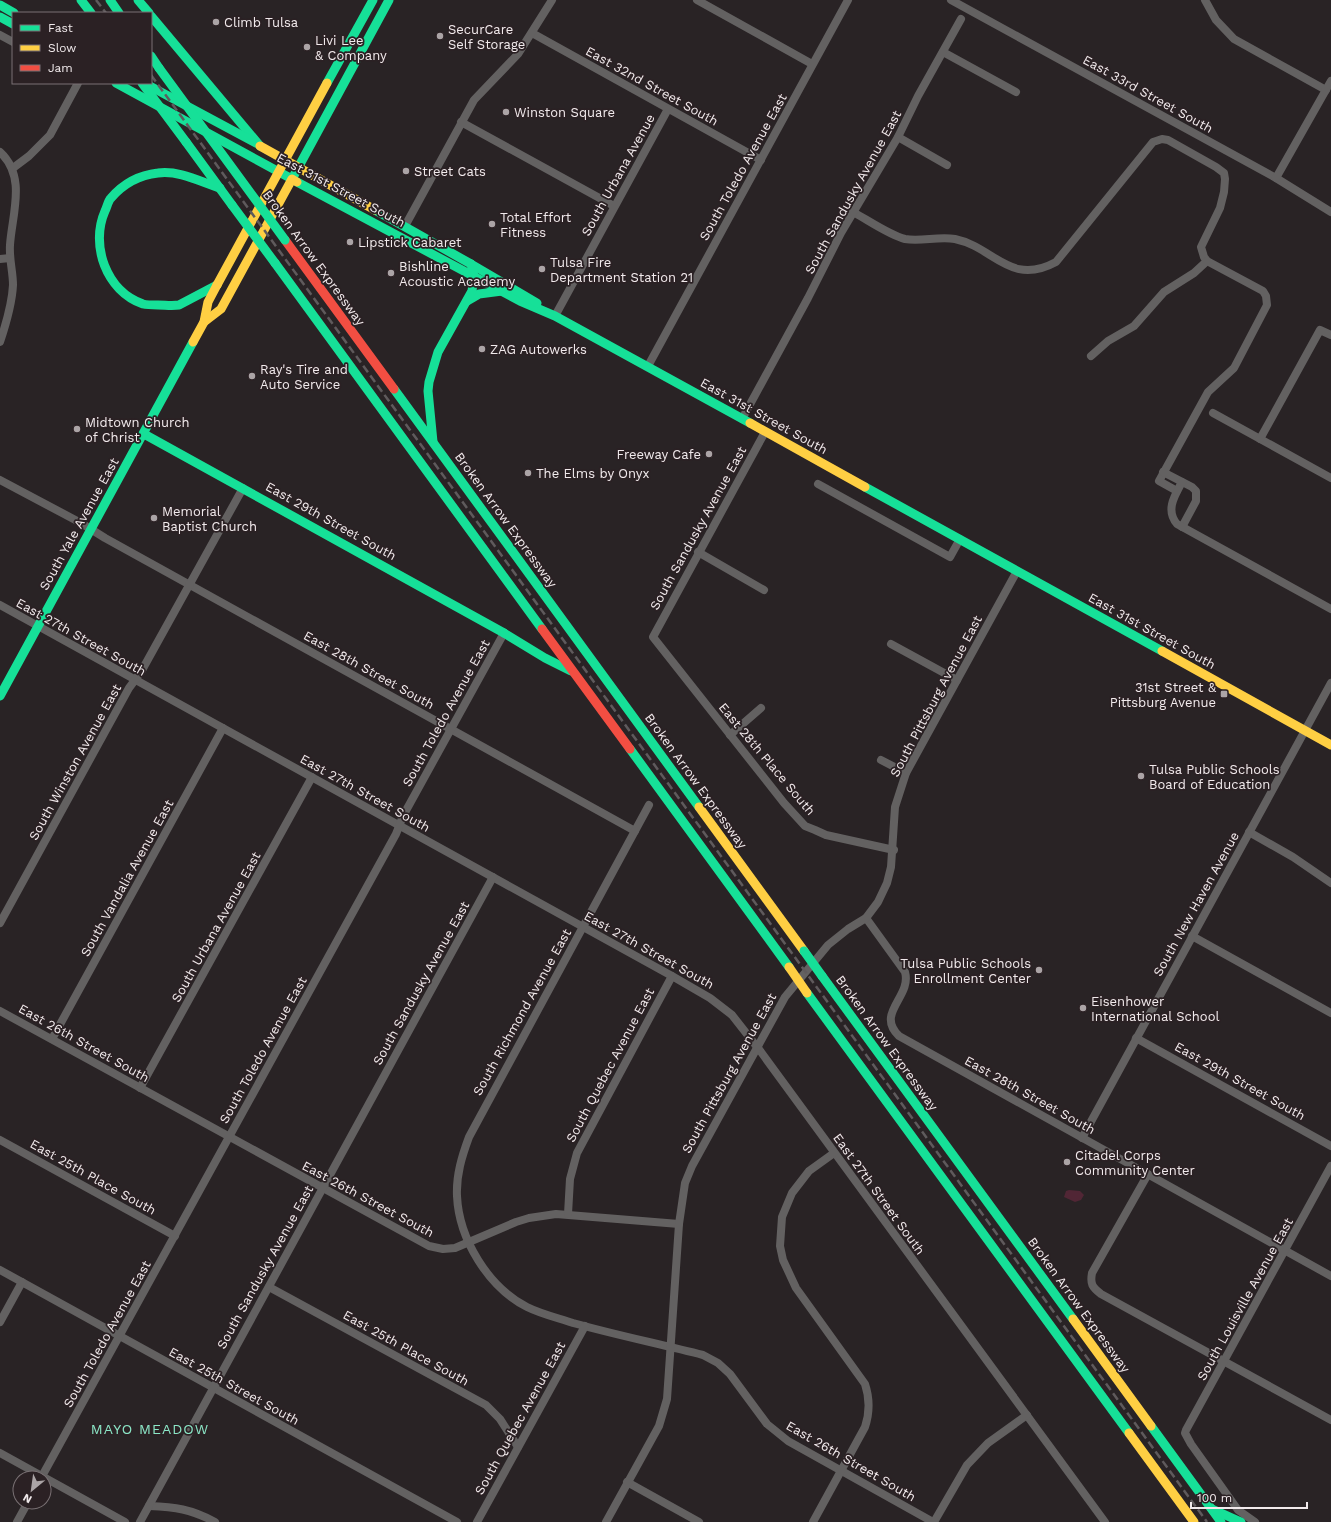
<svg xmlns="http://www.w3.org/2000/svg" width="1331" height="1522" viewBox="0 0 1331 1522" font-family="'Work Sans',sans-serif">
	<rect width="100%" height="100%" fill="#292325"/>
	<!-- green -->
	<path fill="#512635" d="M 1069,1190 L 1080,1191 L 1084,1195 L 1081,1200 L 1075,1202 L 1064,1197 L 1066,1191 Z"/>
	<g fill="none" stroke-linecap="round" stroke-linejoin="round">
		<!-- street -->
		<g stroke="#636161" stroke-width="8">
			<path d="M 697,0 L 812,64"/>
			<path d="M 951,0 L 1276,178 L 1331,212"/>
			<path d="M 1205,0 L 1216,20 L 1234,39 L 1326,90"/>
			<path d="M 532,33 L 761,160"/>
			<path d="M 0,35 L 13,42"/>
			<path d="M 943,52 L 1016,92"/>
			<path d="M 461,122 L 614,206"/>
			<path d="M 898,137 L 947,165"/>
			<path d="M 0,152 C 27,177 12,214 10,245 C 9,259 13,272 13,285 C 12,305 6,324 0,342"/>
			<path d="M 13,168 L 29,156 L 50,135 L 78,83"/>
			<path d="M 1276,178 L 1331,81"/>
			<path d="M 853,212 C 868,220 889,235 905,239 C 921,242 938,236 955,239 C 994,247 1010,287 1056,262 L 1153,142 L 1162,139 L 1168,140 L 1216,167 L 1224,173 L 1225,179 L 1224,192 L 1220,208 L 1201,247 L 1204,257 L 1207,261 L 1263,291 L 1266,296 L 1267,305 L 1234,368 L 1208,392 L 1159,481 L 1177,491"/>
			<path d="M 405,226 L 474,100 L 518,54 L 552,0"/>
			<path d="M 0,259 L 10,258"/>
			<path d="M 555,316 L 668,109"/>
			<path d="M 1091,356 L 1108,341 L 1134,326 L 1164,292 L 1194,273 L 1207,261"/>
			<path d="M 648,366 L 848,0"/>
			<path d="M 1213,413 L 1331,478"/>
			<path d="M 742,419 L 808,298 L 841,233 L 898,137 L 918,96 L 961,19"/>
			<path d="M 765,432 L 653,637 L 784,803 L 805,826 L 815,830 L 826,835 L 894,850"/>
			<path d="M 1260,439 L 1320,330 L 1331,335"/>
			<path d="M 1163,472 L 1192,487 L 1196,491 L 1196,501 L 1182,527"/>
			<path d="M 0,480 L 81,523 L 105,538 L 635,831"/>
			<path d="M 1182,482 C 1175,495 1165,510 1177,524 L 1331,609"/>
			<path d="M 818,484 L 950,557 L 960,539"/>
			<path d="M 698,552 L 764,590"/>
			<path d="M 0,605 L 672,976 L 710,998 L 732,1015 L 761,1052 L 1105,1522"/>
			<path d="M 891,644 L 957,680"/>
			<path d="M 730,735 L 761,708"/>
			<path d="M 881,760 L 906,773"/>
			<path d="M 649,805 L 469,1137 C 462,1156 456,1175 457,1196 C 459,1239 488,1287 527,1307 C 541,1314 558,1318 573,1323 C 616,1335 660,1344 703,1355 L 718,1363 L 730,1374 L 767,1424 L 788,1441 L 933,1522"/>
			<path d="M 1249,832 L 1293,857 L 1331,883"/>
			<path d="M 866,918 L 905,972 C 912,997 875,1013 899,1036 L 1331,1276"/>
			<path d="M 0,923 L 129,688 L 141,672 L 243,488"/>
			<path d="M 1192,936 L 1331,1013"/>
			<path d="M 0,1011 L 429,1246 L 443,1249 L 455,1248 L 516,1222 L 529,1218 L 556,1214 L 679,1224"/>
			<path d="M 1136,1038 L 1331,1146"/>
			<path d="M 52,1039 L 223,728"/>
			<path d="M 140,1088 L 312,777"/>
			<path d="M 1082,1138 L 1331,683"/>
			<path d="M 0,1140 L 175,1236"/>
			<path d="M 1148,1174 L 1092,1273 C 1090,1284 1092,1287 1101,1294 L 1331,1420"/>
			<path d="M 568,1214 L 570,1179 L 577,1153 L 672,976"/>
			<path d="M 0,1270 L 457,1522"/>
			<path d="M 269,1287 L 486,1405 L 500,1419 L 518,1447"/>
			<path d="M 0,1322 L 22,1282"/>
			<path d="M 0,1453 L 125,1522"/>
			<path d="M 41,1478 L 396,834 L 403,816 L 504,633"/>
			<path d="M 627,1482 L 699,1522"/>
			<path d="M 149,1506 C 175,1507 191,1509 215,1522"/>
			<path d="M 17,1522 L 28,1502"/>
			<path d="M 140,1522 L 493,877"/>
			<path d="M 477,1522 L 585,1326"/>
			<path d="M 606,1522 L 659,1426 L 667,1399 L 679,1224 L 685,1183 L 692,1166 L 785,997 L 828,945 L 848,929 L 866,918 L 878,902 L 887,883 L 891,867 L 895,807 L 906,773 L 1017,571"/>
			<path d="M 813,1522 L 865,1427 C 870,1412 870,1399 865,1384 L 796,1288 L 783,1260 L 780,1246 L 782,1217 L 792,1193 L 809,1171 L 834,1153"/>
			<path d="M 934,1522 L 967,1465 L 988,1443 L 1027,1415"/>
			<path d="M 1255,1522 L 1238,1510 L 1191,1444 L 1185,1433 L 1186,1430 L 1331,1166"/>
		</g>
		<!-- fast -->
		<g stroke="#16e098" stroke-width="9">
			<path d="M 81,0 L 91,13"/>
			<path d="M 110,0 L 119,13"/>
			<path d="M 138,0 L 149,13"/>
			<path d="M 0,5 L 14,13"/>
			<path d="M 151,16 L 260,146"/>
			<path d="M 0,17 L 13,24"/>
			<path d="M 151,56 L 159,68"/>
			<path d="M 116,83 L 292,179 L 389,0"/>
			<path d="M 144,83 L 256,143"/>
			<path d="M 327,83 L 373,0"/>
			<path d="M 186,142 L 232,205"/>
			<path d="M 297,182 L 520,301 L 555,316 L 750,423"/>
			<path d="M 375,210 L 471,264"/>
			<path d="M 275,263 L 542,629"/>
			<path d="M 471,264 L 537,303"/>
			<path d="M 217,285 L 179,305 C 172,306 165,305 158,305 C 153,305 147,305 143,304 C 106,291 90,245 105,211 C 107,207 108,201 111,198 C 123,184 140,175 158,173 C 179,170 201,182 220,188"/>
			<path d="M 467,301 L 479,294 L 502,291"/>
			<path d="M 394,389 L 699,807"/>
			<path d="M 144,434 L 504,633"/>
			<path d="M 433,442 L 428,391 L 429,382 L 438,352 L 472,291 L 474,276 L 471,264"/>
			<path d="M 865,487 L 1162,651"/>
			<path d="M 504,633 L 545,658 L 571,671"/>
			<path d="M 0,696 L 193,342"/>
			<path d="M 630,749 L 789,967"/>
			<path d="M 822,976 L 1073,1319"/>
			<path d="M 807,993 L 1129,1433"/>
			<path d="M 1151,1426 L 1221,1522"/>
			<path d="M 1212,1509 L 1241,1522"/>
		</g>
		<!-- slow -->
		<g stroke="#ffcf43" stroke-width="9">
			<path d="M 260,146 L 375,210"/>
			<path d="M 217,285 L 327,83"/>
			<path d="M 204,322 L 221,309 L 292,179 L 297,182"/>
			<path d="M 193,342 L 204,322 L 208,302 L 217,285"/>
			<path d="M 750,423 L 865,487"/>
			<path d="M 1162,651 L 1331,745"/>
			<path d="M 699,807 L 804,951"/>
			<path d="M 1073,1319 L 1151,1426"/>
			<path d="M 1129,1433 L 1194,1522"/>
		</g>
		<!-- jam -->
		<g stroke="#f24e42" stroke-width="9">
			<path d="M 285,240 L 394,389"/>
			<path d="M 542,629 L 630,749"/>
		</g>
		<!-- rail -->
		<g stroke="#5f5a5c" stroke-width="2.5" stroke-dasharray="8 4" stroke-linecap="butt">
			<path d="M 96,0 L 106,13"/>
			<path d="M 151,75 L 1207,1522"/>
		</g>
		<!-- fast-bridge -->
		<g stroke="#16e098" stroke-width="9">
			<path d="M 159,68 L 285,240"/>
			<path d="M 142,83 L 186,142"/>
			<path d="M 232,205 L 275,263"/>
			<path d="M 804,951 L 822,976"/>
		</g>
		<!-- slow-bridge -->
		<path stroke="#ffcf43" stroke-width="9" d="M 789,967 L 807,993"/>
	</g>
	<!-- markers -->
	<g fill="#aba4a6" stroke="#2b2124" stroke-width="1.5">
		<circle cx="216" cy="22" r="4"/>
		<circle cx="440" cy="36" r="4"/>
		<circle cx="307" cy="47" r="4"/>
		<circle cx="506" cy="112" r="4"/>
		<circle cx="406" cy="171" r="4"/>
		<circle cx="492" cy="224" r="4"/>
		<circle cx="350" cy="242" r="4"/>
		<circle cx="542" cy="269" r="4"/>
		<circle cx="391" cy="273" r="4"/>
		<circle cx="482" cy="349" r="4"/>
		<circle cx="252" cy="376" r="4"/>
		<circle cx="77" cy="429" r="4"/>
		<circle cx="709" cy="454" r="4"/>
		<circle cx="528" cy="473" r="4"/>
		<circle cx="154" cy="518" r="4"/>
		<rect x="1220" y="690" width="8" height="8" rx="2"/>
		<circle cx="1141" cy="776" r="4"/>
		<circle cx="1039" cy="970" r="4"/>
		<circle cx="1083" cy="1008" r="4"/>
		<circle cx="1067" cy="1162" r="4"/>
	</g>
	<g text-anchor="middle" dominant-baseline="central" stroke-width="3.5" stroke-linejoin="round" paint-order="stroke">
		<!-- poi labels -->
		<g font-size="13" fill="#f1eaec" stroke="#2b2124" text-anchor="start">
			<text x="224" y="22">Climb Tulsa</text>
			<text x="448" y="29">SecurCare<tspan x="448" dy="15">Self Storage</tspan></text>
			<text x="315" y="40">Livi Lee<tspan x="315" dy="15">&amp; Company</tspan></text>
			<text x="514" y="112">Winston Square</text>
			<text x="414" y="171">Street Cats</text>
			<text x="500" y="217">Total Effort<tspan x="500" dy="15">Fitness</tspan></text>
			<text x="358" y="242">Lipstick Cabaret</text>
			<text x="550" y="262">Tulsa Fire<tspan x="550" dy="15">Department Station 21</tspan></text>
			<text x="399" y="266">Bishline<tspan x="399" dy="15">Acoustic Academy</tspan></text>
			<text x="490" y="349">ZAG Autowerks</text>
			<text x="260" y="369">Ray's Tire and<tspan x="260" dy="15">Auto Service</tspan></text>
			<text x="85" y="422">Midtown Church<tspan x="85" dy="15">of Christ</tspan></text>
			<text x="701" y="454" text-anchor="end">Freeway Cafe</text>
			<text x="536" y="473">The Elms by Onyx</text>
			<text x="162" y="511">Memorial<tspan x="162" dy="15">Baptist Church</tspan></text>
			<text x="1216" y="687" text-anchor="end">31st Street &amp;<tspan x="1216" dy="15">Pittsburg Avenue</tspan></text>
			<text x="1149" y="769">Tulsa Public Schools<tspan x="1149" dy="15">Board of Education</tspan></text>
			<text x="1031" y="963" text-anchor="end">Tulsa Public Schools<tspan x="1031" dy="15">Enrollment Center</tspan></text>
			<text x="1091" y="1001">Eisenhower<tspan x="1091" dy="15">International School</tspan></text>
			<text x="1075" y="1155">Citadel Corps<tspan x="1075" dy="15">Community Center</tspan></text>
		</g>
		<!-- street labels -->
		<g font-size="13" fill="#f1eaec" stroke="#2b2124">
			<text transform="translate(652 86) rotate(29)">East 32nd Street South</text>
			<text transform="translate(1148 94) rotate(29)">East 33rd Street South</text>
			<text transform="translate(743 167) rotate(-61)">South Toledo Avenue East</text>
			<text transform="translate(618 175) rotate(-61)">South Urbana Avenue</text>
			<text transform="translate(341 190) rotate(28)">East 31st Street South</text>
			<text transform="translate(853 192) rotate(-61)">South Sandusky Avenue East</text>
			<text transform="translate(314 258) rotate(54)">Broken Arrow Expressway</text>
			<text transform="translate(764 416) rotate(29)">East 31st Street South</text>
			<text transform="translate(506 520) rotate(54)">Broken Arrow Expressway</text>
			<text transform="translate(331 521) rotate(29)">East 29th Street South</text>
			<text transform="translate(79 524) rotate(-61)">South Yale Avenue East</text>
			<text transform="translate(698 528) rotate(-61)">South Sandusky Avenue East</text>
			<text transform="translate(1152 631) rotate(29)">East 31st Street South</text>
			<text transform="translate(81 637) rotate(29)">East 27th Street South</text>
			<text transform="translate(369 670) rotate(29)">East 28th Street South</text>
			<text transform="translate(936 696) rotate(-62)">South Pittsburg Avenue East</text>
			<text transform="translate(446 713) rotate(-61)">South Toledo Avenue East</text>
			<text transform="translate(767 759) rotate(50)">East 28th Place South</text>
			<text transform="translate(75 762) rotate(-61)">South Winston Avenue East</text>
			<text transform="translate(696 781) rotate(54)">Broken Arrow Expressway</text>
			<text transform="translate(365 793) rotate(29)">East 27th Street South</text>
			<text transform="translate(127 878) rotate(-61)">South Vandalia Avenue East</text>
			<text transform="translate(1196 904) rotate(-61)">South New Haven Avenue</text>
			<text transform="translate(216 927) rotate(-61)">South Urbana Avenue East</text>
			<text transform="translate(649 950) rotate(29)">East 27th Street South</text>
			<text transform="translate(421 983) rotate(-61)">South Sandusky Avenue East</text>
			<text transform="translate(522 1012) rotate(-61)">South Richmond Avenue East</text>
			<text transform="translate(84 1043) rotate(29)">East 26th Street South</text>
			<text transform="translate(887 1043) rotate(54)">Broken Arrow Expressway</text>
			<text transform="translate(263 1050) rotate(-61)">South Toledo Avenue East</text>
			<text transform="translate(610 1065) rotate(-62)">South Quebec Avenue East</text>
			<text transform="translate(729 1073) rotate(-61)">South Pittsburg Avenue East</text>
			<text transform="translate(1240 1081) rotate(29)">East 29th Street South</text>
			<text transform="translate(1030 1095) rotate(29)">East 28th Street South</text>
			<text transform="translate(93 1177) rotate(29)">East 25th Place South</text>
			<text transform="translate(879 1194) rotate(54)">East 27th Street South</text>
			<text transform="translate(368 1199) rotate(28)">East 26th Street South</text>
			<text transform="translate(265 1267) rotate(-61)">South Sandusky Avenue East</text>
			<text transform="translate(1245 1299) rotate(-61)">South Louisville Avenue East</text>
			<text transform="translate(1079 1305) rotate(54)">Broken Arrow Expressway</text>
			<text transform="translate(107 1334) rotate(-61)">South Toledo Avenue East</text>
			<text transform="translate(406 1348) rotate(29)">East 25th Place South</text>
			<text transform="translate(234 1386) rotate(29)">East 25th Street South</text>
			<text transform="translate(520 1418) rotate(-61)">South Quebec Avenue East</text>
			<text transform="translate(851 1461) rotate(30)">East 26th Street South</text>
		</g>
		<!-- neighbourhood labels -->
		<g font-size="14" letter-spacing="1" fill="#8be7c7" stroke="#2b2124">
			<text x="150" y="1429">MAYO MEADOW</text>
		</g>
	</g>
	<!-- legend -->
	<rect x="12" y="12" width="140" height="72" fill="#2b2124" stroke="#7a7174"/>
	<rect x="20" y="25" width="20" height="6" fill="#16e098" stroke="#7a7174"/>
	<text x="48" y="32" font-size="12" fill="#f1eaec">Fast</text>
	<rect x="20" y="45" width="20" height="6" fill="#ffcf43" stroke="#7a7174"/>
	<text x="48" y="52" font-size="12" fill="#f1eaec">Slow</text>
	<rect x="20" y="65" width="20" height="6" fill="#f24e42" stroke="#7a7174"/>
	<text x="48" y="72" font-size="12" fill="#f1eaec">Jam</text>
	<!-- north arrow -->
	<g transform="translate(32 1490) rotate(209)"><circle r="19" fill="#2b2124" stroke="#7a7174"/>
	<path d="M0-3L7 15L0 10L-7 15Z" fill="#aba4a6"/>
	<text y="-6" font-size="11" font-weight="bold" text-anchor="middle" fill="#f1eaec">N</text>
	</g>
	<!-- scale -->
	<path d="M1191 1502v6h116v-6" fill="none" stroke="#f1eaec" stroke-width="2"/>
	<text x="1197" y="1502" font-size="12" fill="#f1eaec" stroke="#2b2124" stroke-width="3" paint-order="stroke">100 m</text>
</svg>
